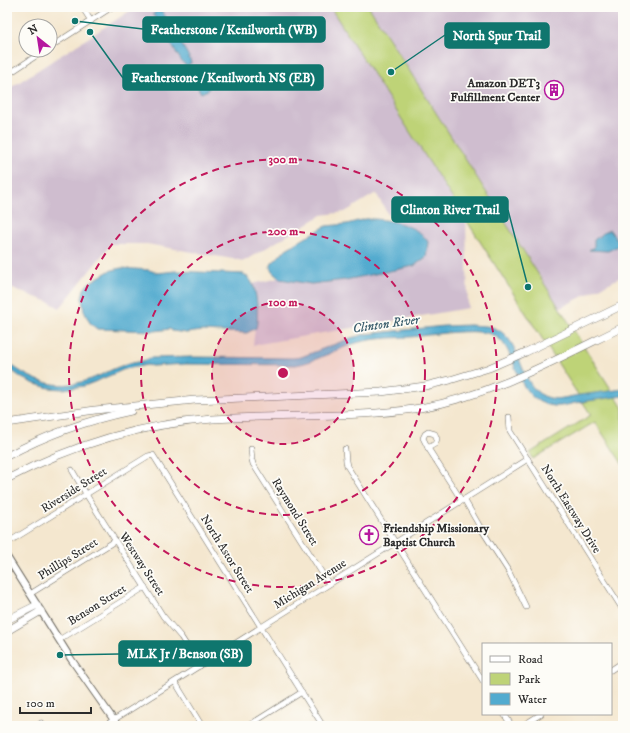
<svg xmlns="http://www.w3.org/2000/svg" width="630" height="733" viewBox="0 0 630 733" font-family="'IM FELL DW Pica',serif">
	<rect width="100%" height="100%" fill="#fdfcf7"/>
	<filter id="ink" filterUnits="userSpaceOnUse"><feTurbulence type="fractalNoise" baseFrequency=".025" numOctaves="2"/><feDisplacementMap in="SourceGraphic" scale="8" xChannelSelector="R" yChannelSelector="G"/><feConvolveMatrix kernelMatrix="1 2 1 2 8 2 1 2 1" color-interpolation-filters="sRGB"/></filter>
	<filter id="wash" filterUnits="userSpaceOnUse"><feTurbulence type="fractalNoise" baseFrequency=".012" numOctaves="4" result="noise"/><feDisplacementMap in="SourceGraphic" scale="16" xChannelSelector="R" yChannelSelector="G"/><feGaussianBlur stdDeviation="0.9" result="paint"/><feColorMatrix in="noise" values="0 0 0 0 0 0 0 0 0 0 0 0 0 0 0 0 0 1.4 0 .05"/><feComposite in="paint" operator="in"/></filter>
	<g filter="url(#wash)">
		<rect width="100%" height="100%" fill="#f4e7cf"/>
		<!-- industrial -->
		<g fill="#cfbdcf">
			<path d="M 136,7 L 330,7 L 466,220 L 468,308 L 253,345 L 255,329 L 252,284 L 407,249 L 376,193 L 345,212 L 322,215 L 244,261 L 147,244 L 111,244 L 60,308 L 49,302 L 7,287 L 7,90 Z"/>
			<path d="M 369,7 L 623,7 L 623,276 L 560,308 Z"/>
		</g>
		<!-- green -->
		<path fill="#bed377" stroke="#747f51" d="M 330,7 L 369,7 L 623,408 L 623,465 L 595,422 L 533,459 L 530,453 L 591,415 Z"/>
		<!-- water -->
		<g fill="#52abcf" stroke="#3e6b7d">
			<path d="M 157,11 L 162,11 L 189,57 L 191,63 L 187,66 L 182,62 L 153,14 Z"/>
			<path d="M 196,70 L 201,74 L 209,87 L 208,90 L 201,93 L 190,74 L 191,71 Z"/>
			<path d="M 365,219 C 384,218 418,224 428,242 L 426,257 L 414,266 L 345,280 L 311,284 L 280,279 L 272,272 L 270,267 L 272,263 L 286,249 L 326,226 L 347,224 Z"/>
			<path d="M 610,230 L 620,245 L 608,251 L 589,250 L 590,249 L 594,248 L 594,240 L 605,232 Z"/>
			<path d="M 121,268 L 149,270 L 158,273 L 175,271 L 244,274 C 246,276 249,278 251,281 C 257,289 259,319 256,328 L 247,333 L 202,331 L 186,333 L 172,331 L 170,329 L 155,331 L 97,329 L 90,323 L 84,311 L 82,298 L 84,289 L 89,283 L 109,271 Z"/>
			<path d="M 470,325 C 478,326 487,325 494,328 C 525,339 517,391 550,398 C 561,400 570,396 580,395 C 595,393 609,391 623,389 L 623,396 C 609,398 595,400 581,402 C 572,403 564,407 554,406 C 511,402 519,343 491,334 C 471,328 432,335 410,337 C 391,338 371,338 353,344 C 335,350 315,362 296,365 L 186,364 L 152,366 L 147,365 L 125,369 L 97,381 L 84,386 L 63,389 L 49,388 L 35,384 L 22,378 L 7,367 L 7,362 C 36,384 61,392 96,377 C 104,374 112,369 121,366 C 130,362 142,363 150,358 L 192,357 L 293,358 L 301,357 L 351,338 L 366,334 L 444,326 Z"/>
		</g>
	</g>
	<g filter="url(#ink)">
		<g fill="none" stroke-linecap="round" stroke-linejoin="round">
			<defs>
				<g id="minor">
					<path d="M 82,7 L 91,21"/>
					<path d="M 50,47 L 112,7"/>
					<path d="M 7,75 L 45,50"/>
					<path d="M 509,417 L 510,431 L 623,610"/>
					<path d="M 428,432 L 435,434 L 437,439 L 435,444 L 428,448 L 423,438 L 425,434 Z"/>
					<path d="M 428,448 L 462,501"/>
					<path d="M 251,449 L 252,460 L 253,464 L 329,584"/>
					<path d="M 345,449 L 346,461 L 347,466 L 483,681"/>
					<path d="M 72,470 L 89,499 L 163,616 L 181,637 L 200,666"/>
					<path d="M 464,499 L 480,527 L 509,572 L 526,607"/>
					<path d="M 7,543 L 148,456 L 153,455 L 323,726"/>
					<path d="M 30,594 L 115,541"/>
					<path d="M 59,640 L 145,587"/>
					<path d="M 611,670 L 623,662"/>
					<path d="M 175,682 L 202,726"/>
					<path d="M 504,714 L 512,726"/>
					<path d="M 41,723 L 43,726"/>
					<path d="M 104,726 L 528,459"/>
					<path d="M 248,726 L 302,692"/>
					<path d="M 522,726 L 541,714"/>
				</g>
				<path id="major" d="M 7,557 L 71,659 L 118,726"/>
				<g id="highway">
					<path d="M 7,423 L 95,410 L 195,400 L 381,392 L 425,386 L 450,380 L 489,368 L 526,352 L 623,305"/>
					<path d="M 7,456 C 46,435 88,420 131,411"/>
					<path d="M 7,479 C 72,445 140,424 213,419 C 282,414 352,419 420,408 C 493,395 557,359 623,327"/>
					<path d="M 7,620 L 37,605"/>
					<path d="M 7,631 L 41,611"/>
				</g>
			</defs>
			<!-- minor casing -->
			<use href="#minor" stroke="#716d64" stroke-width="6"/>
			<!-- major casing -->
			<use href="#major" stroke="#716d64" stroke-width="8"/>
			<!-- highway casing -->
			<use href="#highway" stroke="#716d64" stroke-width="8"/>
			<!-- minor -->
			<use href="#minor" stroke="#fff" stroke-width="5"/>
			<!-- major -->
			<use href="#major" stroke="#fff" stroke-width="6"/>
			<!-- highway -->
			<use href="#highway" stroke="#fff" stroke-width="7"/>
		</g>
	</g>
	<!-- distance rings -->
	<circle cx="283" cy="373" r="71" fill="#c2185b" fill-opacity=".12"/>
	<g fill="none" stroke="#c2185b" stroke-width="2" stroke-dasharray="7 5">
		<circle cx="283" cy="373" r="71"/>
		<circle cx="283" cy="373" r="142"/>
		<circle cx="283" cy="373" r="214"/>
	</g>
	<!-- icons -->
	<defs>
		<symbol id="building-ring" viewBox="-11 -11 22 22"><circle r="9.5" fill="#fdfcf7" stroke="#b5179e" stroke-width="1.5"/><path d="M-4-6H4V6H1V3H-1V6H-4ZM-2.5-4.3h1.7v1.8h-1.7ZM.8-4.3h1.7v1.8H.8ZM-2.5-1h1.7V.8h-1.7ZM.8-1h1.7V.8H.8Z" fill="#b5179e"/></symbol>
		<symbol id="church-ring" viewBox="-11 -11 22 22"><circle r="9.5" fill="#fdfcf7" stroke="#b5179e" stroke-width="1.5"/><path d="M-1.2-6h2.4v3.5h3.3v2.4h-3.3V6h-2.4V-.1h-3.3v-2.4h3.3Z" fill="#b5179e"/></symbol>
	</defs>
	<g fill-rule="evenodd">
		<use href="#building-ring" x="543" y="79" width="22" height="22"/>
		<use href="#church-ring" x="358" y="524" width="22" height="22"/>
	</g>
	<g text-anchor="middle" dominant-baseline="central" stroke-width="3.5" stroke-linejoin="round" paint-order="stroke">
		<!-- poi labels -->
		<g font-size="12" font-weight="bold" fill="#2b2b2b" stroke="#fdfcf7" text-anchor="end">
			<text x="540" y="83">Amazon DET3<tspan x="540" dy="14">Fulfillment Center</tspan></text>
			<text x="383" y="528" text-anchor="start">Friendship Missionary<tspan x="383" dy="14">Baptist Church</tspan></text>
		</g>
		<!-- street labels -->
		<g font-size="12" fill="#2b2b2b" stroke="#fdfcf7">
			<text transform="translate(74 490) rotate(-32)">Riverside Street</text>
			<text transform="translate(571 509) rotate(58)">North Eastway Drive</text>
			<text transform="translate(295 512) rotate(58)">Raymond Street</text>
			<text transform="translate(227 554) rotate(58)">North Astor Street</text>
			<text transform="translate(68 559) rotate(-32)">Phillips Street</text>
			<text transform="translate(142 564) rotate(57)">Westway Street</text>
			<text transform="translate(310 584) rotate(-32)">Michigan Avenue</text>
			<text transform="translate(97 605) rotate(-32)">Benson Street</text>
		</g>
		<!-- water labels -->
		<g font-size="13" font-style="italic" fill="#3b5e6d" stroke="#fdfcf7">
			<text transform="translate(386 324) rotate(-8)">Clinton River</text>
		</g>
	</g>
	<circle cx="283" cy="373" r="6" fill="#c2185b" stroke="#fdfcf7" stroke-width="2"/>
	<g font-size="12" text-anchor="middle" font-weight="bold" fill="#c2185b" stroke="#fdfcf7" stroke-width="3.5" stroke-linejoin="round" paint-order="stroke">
		<text x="283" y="163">300 m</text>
		<text x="283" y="235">200 m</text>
		<text x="283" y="306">100 m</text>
	</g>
	<!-- callouts -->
	<path fill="none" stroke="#0f766e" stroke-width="1.5" d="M75 21L143 29M391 72L445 35M90 32L123 78M528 287L508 210M60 655L119 654"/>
	<g fill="#0f766e" stroke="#fdfcf7" stroke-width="1.5">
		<circle cx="75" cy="21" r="4"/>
		<circle cx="391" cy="72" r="4"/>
		<circle cx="90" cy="32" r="4"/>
		<circle cx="528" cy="287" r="4"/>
		<circle cx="60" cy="655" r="4"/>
	</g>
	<g fill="#0f766e" stroke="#0f766e" stroke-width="1.5">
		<rect x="143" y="17" width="182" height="25" rx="4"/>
		<rect x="445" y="23" width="104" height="25" rx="4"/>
		<rect x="123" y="65" width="200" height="25" rx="4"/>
		<rect x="392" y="197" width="116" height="25" rx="4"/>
		<rect x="119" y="641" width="132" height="25" rx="4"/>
	</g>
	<g font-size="13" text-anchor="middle" font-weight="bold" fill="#fff">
		<text x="234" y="34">Featherstone / Kenilworth (WB)</text>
		<text x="497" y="40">North Spur Trail</text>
		<text x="223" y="82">Featherstone / Kenilworth NS (EB)</text>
		<text x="450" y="214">Clinton River Trail</text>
		<text x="185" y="658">MLK Jr / Benson (SB)</text>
	</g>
	<!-- margin -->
	<rect width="630" height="733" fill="none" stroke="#fdfcf7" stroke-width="24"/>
	<!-- legend -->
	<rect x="482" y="643" width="130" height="72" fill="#fdfcf7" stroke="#a9a8a5"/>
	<rect x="490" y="656" width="20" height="6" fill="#ffffff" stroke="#a9a8a5"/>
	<text x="518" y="663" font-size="12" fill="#2b2b2b">Road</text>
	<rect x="490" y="673" width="20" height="12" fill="#bed377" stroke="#a9a8a5"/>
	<text x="518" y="683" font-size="12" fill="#2b2b2b">Park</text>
	<rect x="490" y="693" width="20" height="12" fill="#52abcf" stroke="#a9a8a5"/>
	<text x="518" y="703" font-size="12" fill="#2b2b2b">Water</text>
	<!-- north arrow -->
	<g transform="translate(38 38) rotate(330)"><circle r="19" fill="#fdfcf7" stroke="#a9a8a5"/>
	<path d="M0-3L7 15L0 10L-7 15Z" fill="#b5179e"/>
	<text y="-6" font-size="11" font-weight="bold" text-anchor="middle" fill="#2b2b2b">N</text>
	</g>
	<!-- scale -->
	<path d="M20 707v6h71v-6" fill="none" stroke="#2b2b2b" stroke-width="2"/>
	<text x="26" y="707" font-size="12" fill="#2b2b2b" stroke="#fdfcf7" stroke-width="3" paint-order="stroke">100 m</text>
</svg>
